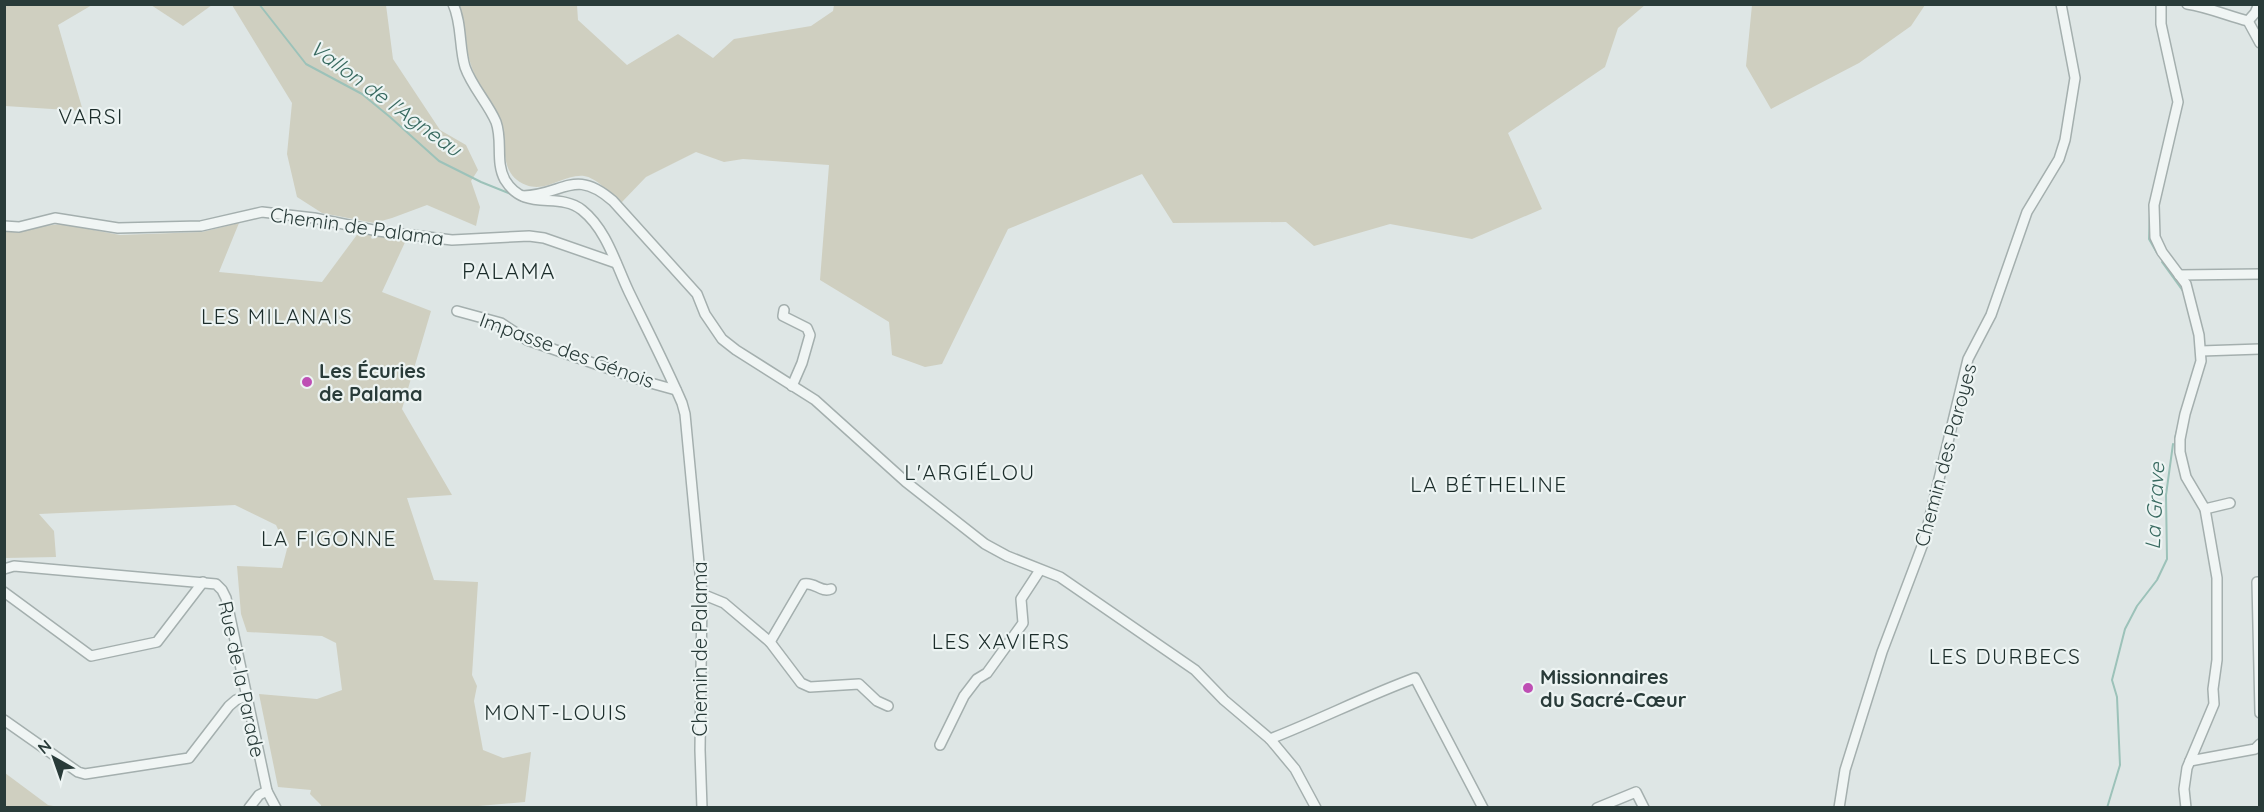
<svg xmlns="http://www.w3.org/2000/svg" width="2264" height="812" viewBox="0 0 2264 812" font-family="Quicksand,sans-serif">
	<rect width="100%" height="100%" fill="#dee6e5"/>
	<!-- green -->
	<g fill="#cfcfc0">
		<path d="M 4,5 L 92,5 L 58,25 L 83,111 L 5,106 Z"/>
		<path d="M 151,5 L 212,5 L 183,26 Z"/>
		<path d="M 232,5 L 386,5 L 393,59 L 440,130 L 466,145 L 478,170 L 471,181 L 480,207 L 476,226 L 427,205 L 392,218 L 374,223 L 322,213 L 297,197 L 287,154 L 292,103 Z"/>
		<path d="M 455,5 L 577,5 L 578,20 L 627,65 L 678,34 L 713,58 L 734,39 L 811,26 L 833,11 L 834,5 L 1645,5 L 1618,28 L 1605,67 L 1508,133 L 1542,209 L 1472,239 L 1390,224 L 1314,246 L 1286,222 L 1173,223 L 1142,174 L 1008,229 L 942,364 L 925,367 L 892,355 L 889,322 L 820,280 L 829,165 L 743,159 L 724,162 L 696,152 L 646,177 L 621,203 C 613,195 595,177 584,176 C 564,174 547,193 526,185 C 496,173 509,141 499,117 C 493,105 484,94 478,82 C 466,59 464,31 459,6 Z"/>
		<path d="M 1752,5 L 1752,4 L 1925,5 L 1911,26 L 1859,63 L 1771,109 L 1746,66 Z"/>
		<path d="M 239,223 L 219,272 L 322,282 L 359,232 L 372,235 L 371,238 L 373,239 L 377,235 L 407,238 L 382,292 L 431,311 L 402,409 L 452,495 L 407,498 L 434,580 L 478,582 L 472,675 L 477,686 L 474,701 L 483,750 L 503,758 L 531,752 L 525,802 L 456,808 L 321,807 L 321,805 L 310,794 L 311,790 L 278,787 L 259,694 L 317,699 L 342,690 L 336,643 L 322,636 L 247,632 L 241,614 L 237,566 L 282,568 L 287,549 L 276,525 L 235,505 L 39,514 L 54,531 L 56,557 L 5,558 L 4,230 L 62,224 L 120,235 L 202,232 Z"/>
		<path d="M 5,773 L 48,805 L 59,807 L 5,807 Z"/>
	</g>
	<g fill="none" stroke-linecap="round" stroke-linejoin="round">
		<!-- stream -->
		<g stroke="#9cc2b9" stroke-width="2">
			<path d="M 259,4 L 306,64 L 362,94 L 390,117 L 439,161 L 481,182 L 511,194"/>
			<path d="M 2150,213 L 2149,239 L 2157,253"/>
			<path d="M 2162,262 L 2183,291"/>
			<path d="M 2175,438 L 2178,427"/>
			<path d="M 2107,808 L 2120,765 L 2117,697 L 2112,680 L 2125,629 L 2137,606 L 2157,580 L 2167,559 L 2166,495 L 2173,444"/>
		</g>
		<defs>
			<g id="minor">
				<path d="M 453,4 C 462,23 459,47 465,67 C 472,87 488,103 496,122 C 503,141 495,162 505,180 C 525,213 558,191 582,210 C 607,230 616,265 629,292 C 647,329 666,366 682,403 L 685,414 L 702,594 L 700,750 L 702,808"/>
				<path d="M 2161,4 L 2161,24 L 2178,102 L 2154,205 L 2155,237 L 2162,252 L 2186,284 L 2199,335 L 2201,361 L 2185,414 L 2180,439 L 2180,452 L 2186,477 L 2205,509 L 2217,578 L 2217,660 L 2213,689 L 2214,704 L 2187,768 L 2184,789 L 2186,808"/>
				<path d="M 2187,4 C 2208,7 2228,16 2248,21 L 2260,43"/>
				<path d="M 2248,21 L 2255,13 L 2259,4"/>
				<path d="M 523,196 C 564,195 574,167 613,201 L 697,294 L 705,314 L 722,339 L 736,350 L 815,400 L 906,482 L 985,544 L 1007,556 L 1060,577 L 1195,670 L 1224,700 L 1270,739 L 1295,769 L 1316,808"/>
				<path d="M 4,226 L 19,227 L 55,218 L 118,228 L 201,226 L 262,212 L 314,218 L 378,231 L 452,240 L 529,236 L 544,238 L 616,263"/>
				<path d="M 2179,275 L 2260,274"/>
				<path d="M 784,310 L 783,316 L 807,328 L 810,335 L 802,363 L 792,386"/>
				<path d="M 457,311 L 501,323 L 527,340 L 647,382 L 676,390"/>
				<path d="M 2201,351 L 2260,349"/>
				<path d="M 2205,509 L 2230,503"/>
				<path d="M 4,569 L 14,566 L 216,584 L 222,590 L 226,598 L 267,791 L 276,808"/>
				<path d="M 2260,582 L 2257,582 L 2260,713"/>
				<path d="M 4,592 L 91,656 L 157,642 L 203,582"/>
				<path d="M 702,594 L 724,603 L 770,642 L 801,683 L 810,687 L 859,684 L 877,701 L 888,706"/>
				<path d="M 770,642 L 804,584 C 815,582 821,593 831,589"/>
				<path d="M 4,720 L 78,772 L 85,774 L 189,758 L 229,706 L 236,700 L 246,696"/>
				<path d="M 1270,739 C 1319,720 1366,696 1415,678 L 1483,808"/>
				<path d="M 940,745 L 964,696 L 977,679 L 987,673 L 1023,623 L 1021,599 L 1040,570"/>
				<path d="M 2190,761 L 2255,749 L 2260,744"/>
				<path d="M 249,808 L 259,795 L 267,791"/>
				<path d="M 1597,808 L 1636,792 L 1644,808"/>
				<path d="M 1839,808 L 1845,770 L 1882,652 L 1924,541 L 1968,359 L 1991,315 L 2027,212 L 2059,159 L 2065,140 L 2075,78 L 2061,4"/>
			</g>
		</defs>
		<!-- minor casing -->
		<use href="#minor" stroke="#a4afae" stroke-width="12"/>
		<!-- minor -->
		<use href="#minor" stroke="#f0f5f4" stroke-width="9"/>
	</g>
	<!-- markers -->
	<g fill="#be4fb4" stroke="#edf4f3" stroke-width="2">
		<circle cx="307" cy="382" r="6"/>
		<circle cx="1528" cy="688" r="6"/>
	</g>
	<g text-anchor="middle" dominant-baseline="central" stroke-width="4.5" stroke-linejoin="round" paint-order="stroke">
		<!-- street labels -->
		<g font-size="20" fill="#293b39" stroke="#edf4f3">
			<text transform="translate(357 226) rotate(8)">Chemin de Palama</text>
			<text transform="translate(567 350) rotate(20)">Impasse des Génois</text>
			<text transform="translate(1945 455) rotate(-75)">Chemin des Paroyes</text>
			<text transform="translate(699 649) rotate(-90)">Chemin de Palama</text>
			<text transform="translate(242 679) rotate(78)">Rue de la Parade</text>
		</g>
		<!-- poi labels -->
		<g font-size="20" font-weight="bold" fill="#293b39" stroke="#edf4f3" text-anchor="start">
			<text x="319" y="370">Les Écuries<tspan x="319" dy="23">de Palama</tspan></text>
			<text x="1540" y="676">Missionnaires<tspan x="1540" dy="23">du Sacré-Cœur</tspan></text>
		</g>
		<!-- water labels -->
		<g font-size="21" font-style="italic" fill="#386a60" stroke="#edf4f3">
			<text transform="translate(386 98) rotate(36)">Vallon de l'Agneau</text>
			<text transform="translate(2154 506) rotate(-87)">La Grave</text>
		</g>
		<!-- neighbourhood labels -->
		<g font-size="21" letter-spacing="1.5" fill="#1b2c2a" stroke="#edf4f3">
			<text x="91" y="116">VARSI</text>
			<text x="277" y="316">LES MILANAIS</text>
			<text x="970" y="472">L'ARGIÉLOU</text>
			<text x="1489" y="484">LA BÉTHELINE</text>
			<text x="329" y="538">LA FIGONNE</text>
			<text x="1001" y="641">LES XAVIERS</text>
			<text x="2005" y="656">LES DURBECS</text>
			<text x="556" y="712">MONT-LOUIS</text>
		</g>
		<!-- quarter labels -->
		<g font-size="22" letter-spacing="1.5" fill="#1b2c2a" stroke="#edf4f3">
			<text x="509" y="271">PALAMA</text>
		</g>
	</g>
	<!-- border -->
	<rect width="2264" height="812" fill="none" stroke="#293b39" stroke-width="12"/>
	<!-- north arrow -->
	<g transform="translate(54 758) rotate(320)" stroke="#edf4f3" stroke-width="4.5" paint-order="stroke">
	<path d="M0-4.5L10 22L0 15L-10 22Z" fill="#293b39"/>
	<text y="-9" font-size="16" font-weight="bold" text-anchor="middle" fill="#293b39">N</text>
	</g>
</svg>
